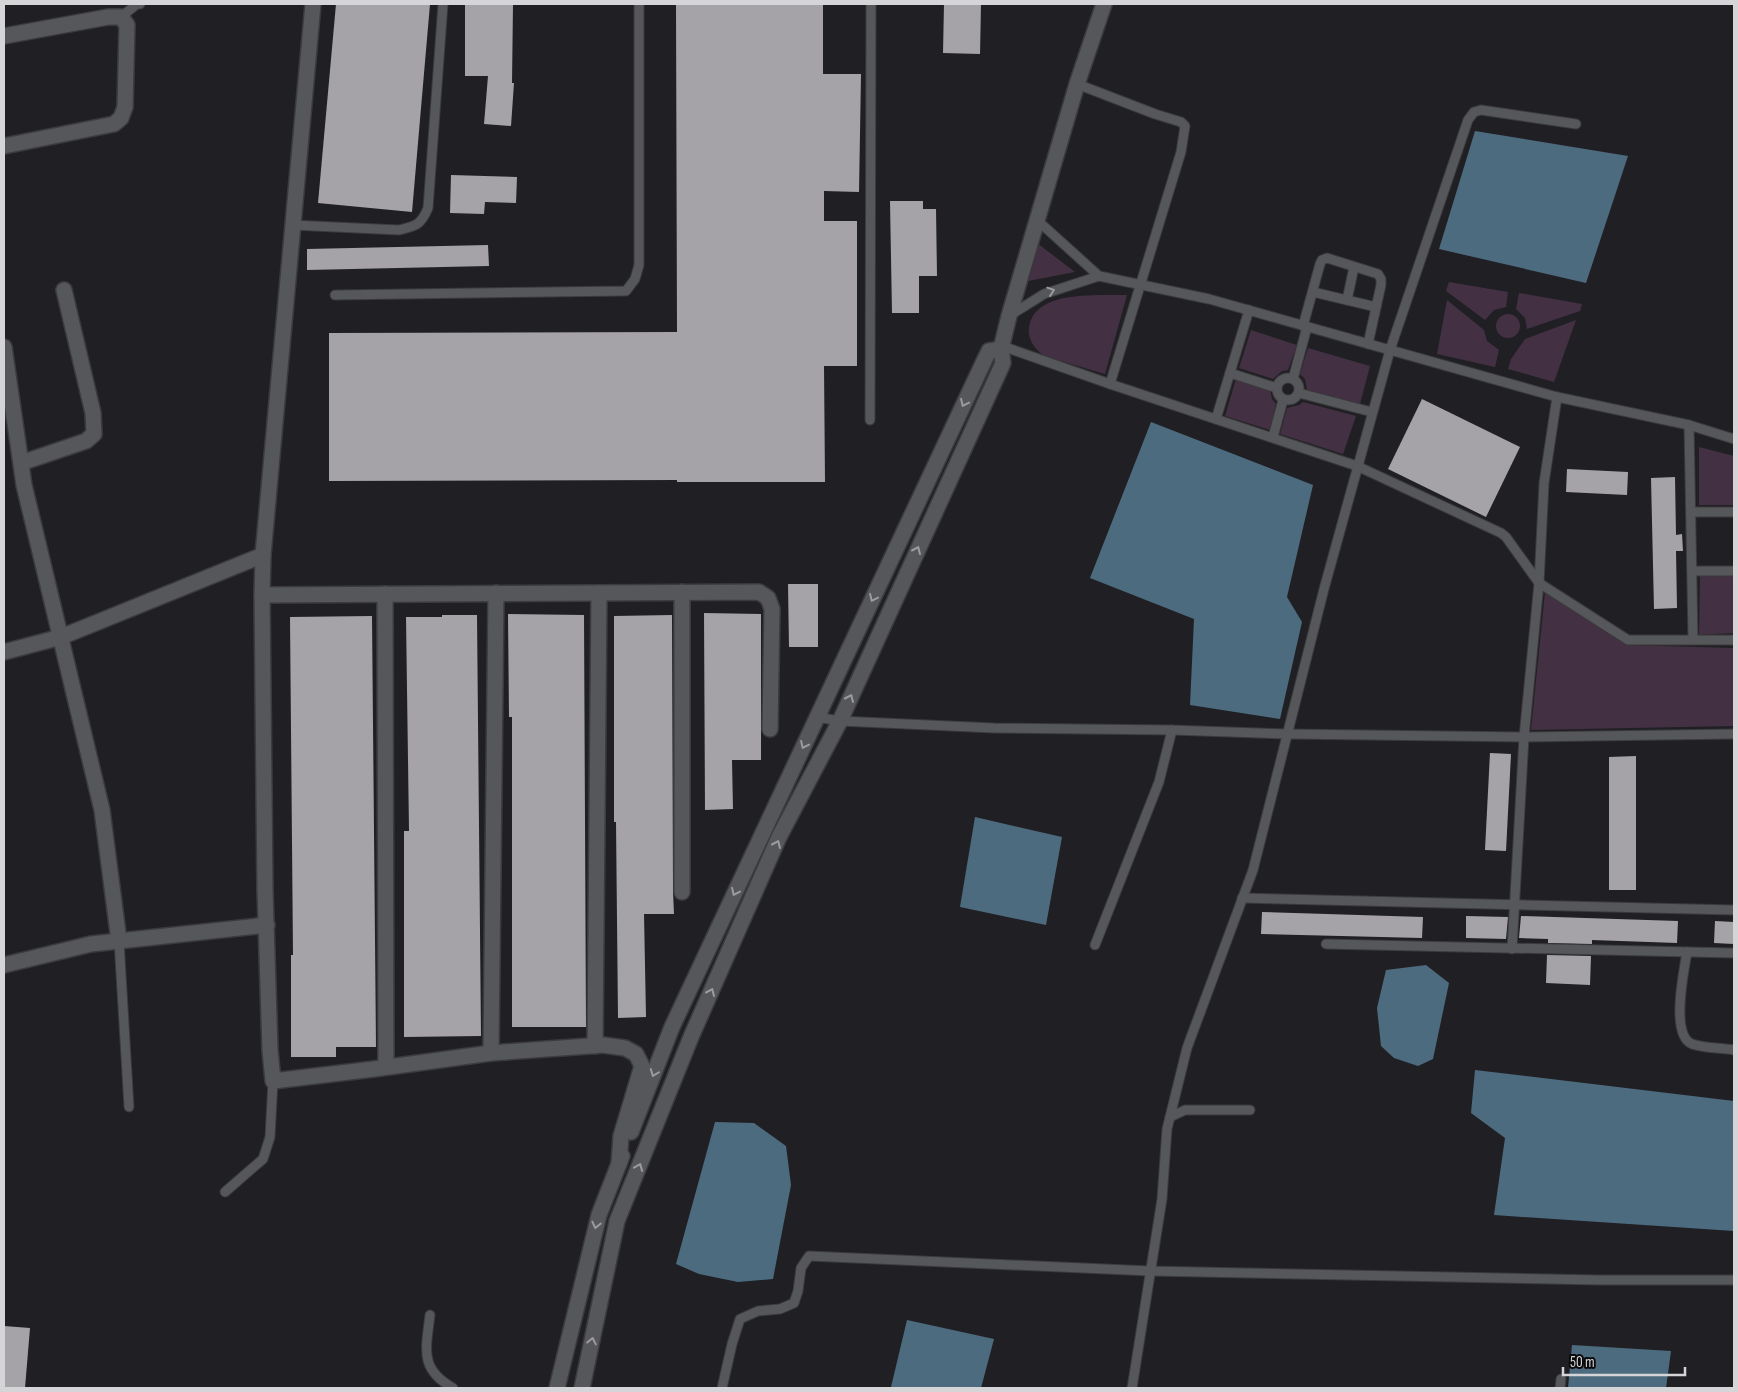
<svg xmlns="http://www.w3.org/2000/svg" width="1738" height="1392" viewBox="0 0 1738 1392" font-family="'Sofia Sans Condensed',sans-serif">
	<rect width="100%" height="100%" fill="#202024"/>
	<!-- green -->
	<g fill="#433043">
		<path d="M 1037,243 L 1075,272 L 1023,282 Z"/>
		<path d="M 1449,282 L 1508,292 L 1506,307 L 1494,310 L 1485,320 L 1446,291 Z"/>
		<path d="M 1519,293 L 1582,304 L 1580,311 L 1527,329 L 1525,318 L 1516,309 Z"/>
		<path d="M 1127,295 L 1105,374 L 1044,356 C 1035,349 1027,339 1029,327 C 1035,289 1099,296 1127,295 Z"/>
		<path d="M 1447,300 L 1484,330 L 1487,341 L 1499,350 L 1495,367 L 1437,354 Z"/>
		<circle cx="1508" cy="326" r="12"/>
		<path d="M 1576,320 L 1554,382 L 1508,369 L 1511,359 L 1525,339 Z"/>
		<path d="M 1251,330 L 1297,345 L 1288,370 L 1282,371 L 1273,379 L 1239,368 Z"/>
		<path d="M 1308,348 L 1370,366 L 1360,404 L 1307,390 L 1305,379 L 1300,374 Z"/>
		<path d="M 1236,379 L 1270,389 L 1272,399 L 1276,404 L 1270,430 L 1225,416 Z"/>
		<path d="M 1303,402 L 1356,416 L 1343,454 L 1280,434 L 1287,408 L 1299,405 Z"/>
		<path d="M 1699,447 L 1734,456 L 1734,505 L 1699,505 Z"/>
		<path d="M 1700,576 L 1734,576 L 1734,633 L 1699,635 Z"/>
		<path d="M 1545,592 L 1626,645 L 1734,648 L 1734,726 L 1531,730 Z"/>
	</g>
	<!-- water -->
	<g fill="#4d6b7f">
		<path d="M 1475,131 L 1628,156 L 1586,283 L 1439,249 Z"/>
		<path d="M 1151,422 L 1313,485 L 1287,597 L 1302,622 L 1280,719 L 1190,705 L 1194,619 L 1090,578 Z"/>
		<path d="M 975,817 L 1062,837 L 1046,925 L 960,907 Z"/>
		<path d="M 1426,965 L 1449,983 L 1433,1059 L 1418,1066 L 1394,1058 L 1381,1046 L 1377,1008 L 1386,970 Z"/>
		<path d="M 1475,1070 L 1734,1101 L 1734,1231 L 1494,1215 L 1505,1138 L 1471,1113 Z"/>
		<path d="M 715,1122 L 754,1123 L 786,1146 L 791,1185 L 773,1279 L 738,1282 L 699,1274 L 676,1264 Z"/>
		<path d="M 907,1320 L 994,1339 L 981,1388 L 891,1387 Z"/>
		<path d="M 1572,1345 L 1671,1351 L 1666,1388 L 1568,1388 Z"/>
	</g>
	<!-- building -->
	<g fill="#a5a3a7">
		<path d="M 336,4 L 430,4 L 412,212 L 318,203 Z"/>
		<path d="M 465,4 L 513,4 L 512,83 L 514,83 L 511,126 L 484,124 L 488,76 L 465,76 Z"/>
		<path d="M 676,4 L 823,4 L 823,74 L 861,74 L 859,192 L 824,191 L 824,221 L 857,221 L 857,366 L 824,366 L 825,482 L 677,482 L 677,480 L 329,481 L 329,333 L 677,332 Z"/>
		<path d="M 944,4 L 981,4 L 980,54 L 943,53 Z"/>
		<path d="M 451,175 L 517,177 L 516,203 L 485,202 L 484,214 L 450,213 Z"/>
		<path d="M 890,201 L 923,201 L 923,209 L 936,209 L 937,276 L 919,276 L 919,313 L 892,313 Z"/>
		<path d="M 488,245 L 489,266 L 307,270 L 307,249 Z"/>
		<path d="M 1422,399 L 1520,447 L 1486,517 L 1388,469 Z"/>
		<path d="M 1567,469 L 1628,472 L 1627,495 L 1566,492 Z"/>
		<path d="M 1675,477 L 1676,535 L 1682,534 L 1683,551 L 1676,551 L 1677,608 L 1654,609 L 1651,478 Z"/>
		<path d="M 788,584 L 818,584 L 818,647 L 789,647 Z"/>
		<path d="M 704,613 L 761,614 L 761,760 L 732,760 L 733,809 L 705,810 Z"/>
		<path d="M 508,614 L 584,615 L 586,1027 L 512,1027 L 512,717 L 509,717 Z"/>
		<path d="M 442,615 L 477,615 L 481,1036 L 404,1037 L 404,831 L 409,831 L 406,617 L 442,617 Z"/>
		<path d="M 672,615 L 673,892 L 674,914 L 644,914 L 646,1017 L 618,1018 L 616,822 L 614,822 L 614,616 Z"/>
		<path d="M 372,616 L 376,1047 L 336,1047 L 336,1057 L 291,1057 L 291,955 L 293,955 L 290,617 Z"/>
		<path d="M 1490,753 L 1511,754 L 1506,851 L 1485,850 Z"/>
		<path d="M 1636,756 L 1636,890 L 1609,890 L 1609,757 Z"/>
		<path d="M 1262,912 L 1423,917 L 1422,938 L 1261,934 Z"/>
		<path d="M 1466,916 L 1508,917 L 1506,939 L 1466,938 Z"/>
		<path d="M 1521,916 L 1678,921 L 1677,943 L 1592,940 L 1592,944 L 1548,943 L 1548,939 L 1519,938 Z"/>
		<path d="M 1715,921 L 1734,922 L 1734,944 L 1714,943 Z"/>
		<path d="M 1547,955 L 1591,956 L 1590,985 L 1546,983 Z"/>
		<path d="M 4,1326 L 30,1328 L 25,1388 L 4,1388 Z"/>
	</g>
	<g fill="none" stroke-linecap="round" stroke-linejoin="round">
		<defs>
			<g id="service">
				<path d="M 121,17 L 137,4 L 140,4"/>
				<path d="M 1077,84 L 1155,114 L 1181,122 L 1185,126 L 1181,152 L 1110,384"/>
				<path d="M 1037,220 L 1099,276 L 1209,299 L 1557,397 L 1689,425 L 1734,439"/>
				<path d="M 292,225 L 399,230 C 416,226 421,225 428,208 L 443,4"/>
				<path d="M 1313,292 L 1376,307"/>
				<path d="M 335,295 L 626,291 L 635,279 L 639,265 L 639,4"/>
				<path d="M 1347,300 L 1354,267"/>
				<path d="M 1009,316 L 1044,294 L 1099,276"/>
				<path d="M 1303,326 L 1320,264 L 1322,260 L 1327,258 L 1378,274 L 1381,279 L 1381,285 L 1368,344"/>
				<path d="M 1002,346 L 1110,384 L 1357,466 L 1501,533 L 1506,537 L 1539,583 L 1628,640 L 1734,640"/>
				<path d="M 1230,373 L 1277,388"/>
				<circle cx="1288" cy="389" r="11"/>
				<path d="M 1293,379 L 1307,327"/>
				<path d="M 1299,393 L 1372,412"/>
				<path d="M 1216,419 L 1249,310"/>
				<path d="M 870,420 L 871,4"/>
				<path d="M 1689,425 L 1693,639"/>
				<path d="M 1273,437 L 1283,400"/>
				<path d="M 1691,512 L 1734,512"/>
				<path d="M 1692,571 L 1734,571"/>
				<path d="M 817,717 L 840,721 L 994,728 L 1172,730 L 1288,734 L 1524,737 L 1734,734"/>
				<path d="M 1242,898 L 1734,910"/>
				<path d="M 119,941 L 129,1107"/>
				<path d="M 1326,944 L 1734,953"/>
				<path d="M 1095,945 L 1159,782 L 1172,730"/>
				<path d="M 1512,949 L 1524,737 L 1539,583 L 1544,483 L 1557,397"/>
				<path d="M 1687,952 C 1684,971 1670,1035 1692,1044 C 1703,1048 1722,1048 1734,1050"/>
				<path d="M 1170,1117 L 1185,1110 L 1250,1110"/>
				<path d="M 225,1192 L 263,1159 L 270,1137 L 273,1081"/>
				<path d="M 430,1315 C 426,1349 419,1369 453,1388"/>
				<path d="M 722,1388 L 732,1344 L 740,1319 L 758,1311 L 780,1309 L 794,1303 L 798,1291 L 801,1268 L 809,1256 L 1150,1271 L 1599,1280 L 1734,1280"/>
				<path d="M 1132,1388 L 1162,1199 L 1167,1129 L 1187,1048 L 1253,870 L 1324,589 L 1390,350 L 1468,120 L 1474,112 L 1481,110 L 1576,124"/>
				<path d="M 1560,1388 L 1561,1379"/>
			</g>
			<g id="minor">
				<path d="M 313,4 L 263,555 L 262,595 L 265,890 L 270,1050 L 273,1081 L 374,1069 L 491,1053 L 603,1045 L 625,1048 L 636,1054 L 642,1066 L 621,1136 L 619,1164"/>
				<path d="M 4,36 L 108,17 L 121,17 L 127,25 L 125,107 L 121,118 L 114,124 L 4,146"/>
				<path d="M 4,347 L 24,485 L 102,810 L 119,941"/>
				<path d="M 21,463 L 86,441 L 94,434 L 93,413 L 64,290"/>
				<path d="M 385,594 L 386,1067"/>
				<path d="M 262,595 L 759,592 L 768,598 L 772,609 L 770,729"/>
				<path d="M 4,652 L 61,637 L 263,555"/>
				<path d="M 682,892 L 682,592"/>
				<path d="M 4,965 L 91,944 L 267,925"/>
				<path d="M 595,1046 L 599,593"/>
				<path d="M 491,1053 L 496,593"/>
				<path d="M 631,1132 L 672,1027 L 985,359 L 989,351 L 1001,349"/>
				<path d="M 557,1388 L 599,1215 L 622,1156"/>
				<path d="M 582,1388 L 617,1221 L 691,1037 L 779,837 L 840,721 L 1003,363 L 1001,349 L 1009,316 L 1077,84 L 1104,4"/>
			</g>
		</defs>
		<!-- service casing -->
		<use href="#service" stroke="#3b3b3d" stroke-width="11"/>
		<!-- minor casing -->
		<use href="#minor" stroke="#3b3b3d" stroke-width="18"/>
		<!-- service -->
		<use href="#service" stroke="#56575b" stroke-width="9"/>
		<!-- minor -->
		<use href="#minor" stroke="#56575b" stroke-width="15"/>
	</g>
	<!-- one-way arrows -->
	<defs><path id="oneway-chevron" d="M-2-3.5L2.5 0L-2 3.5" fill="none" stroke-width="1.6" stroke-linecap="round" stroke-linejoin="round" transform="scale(1.25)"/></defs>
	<g stroke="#9c9c9f">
		<use href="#oneway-chevron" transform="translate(1051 291) rotate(-19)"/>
		<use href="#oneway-chevron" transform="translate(964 403) rotate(115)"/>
		<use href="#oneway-chevron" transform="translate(917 550) rotate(-66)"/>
		<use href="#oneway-chevron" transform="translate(873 598) rotate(115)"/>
		<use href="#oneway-chevron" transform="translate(850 698) rotate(-66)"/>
		<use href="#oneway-chevron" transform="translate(804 745) rotate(115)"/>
		<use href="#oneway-chevron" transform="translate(777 844) rotate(-66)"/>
		<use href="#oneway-chevron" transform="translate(735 892) rotate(115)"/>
		<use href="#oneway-chevron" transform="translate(711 992) rotate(-66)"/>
		<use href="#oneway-chevron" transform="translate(654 1073) rotate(111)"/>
		<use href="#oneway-chevron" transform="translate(639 1167) rotate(-68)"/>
		<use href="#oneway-chevron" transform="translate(596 1225) rotate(103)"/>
		<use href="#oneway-chevron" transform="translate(592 1341) rotate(-78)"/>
	</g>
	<!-- border -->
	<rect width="1738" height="1392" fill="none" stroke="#d5d5d7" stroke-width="10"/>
	<!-- scale -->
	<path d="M1563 1367v8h122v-8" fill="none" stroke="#d5d5d7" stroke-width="2.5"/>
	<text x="1570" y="1367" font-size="15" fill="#d5d5d7" stroke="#0a0a0c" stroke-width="4" paint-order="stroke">50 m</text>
</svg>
